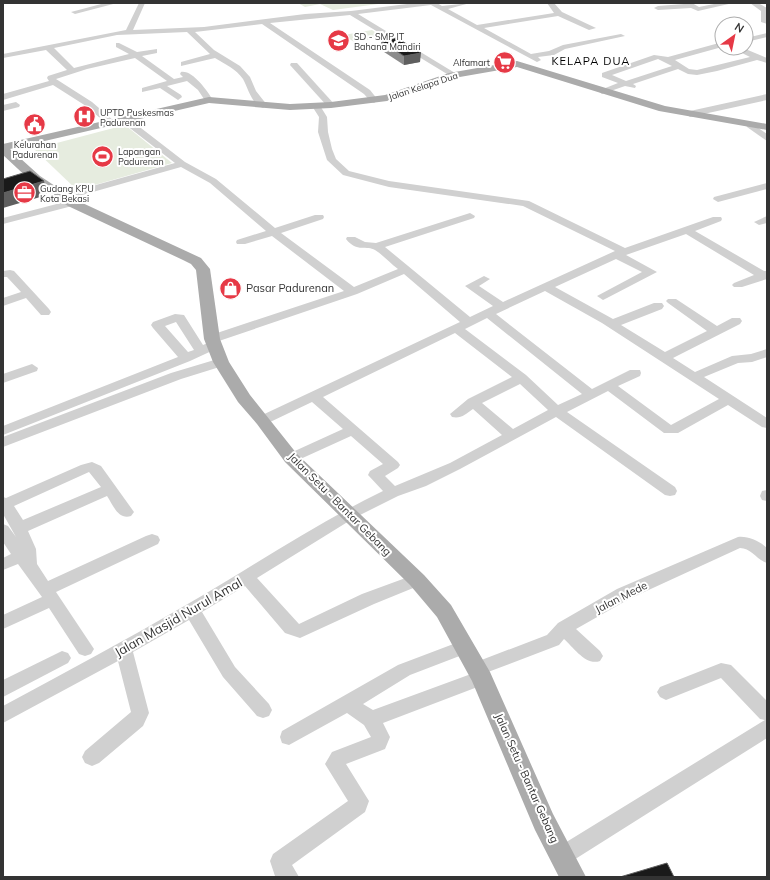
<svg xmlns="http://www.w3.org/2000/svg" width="770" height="880" viewBox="0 0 770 880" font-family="Mulish,sans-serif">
	<rect width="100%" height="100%" fill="#fff"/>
	<!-- green -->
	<g fill="#e6ecdf">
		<path d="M 298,3 L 386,3 L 333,10 L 320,4 L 305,7 Z"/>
		<path d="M 372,30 L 382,37 L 354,42 L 344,35 Z"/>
		<path d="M 125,125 L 172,163 L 77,190 L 34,149 Z"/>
	</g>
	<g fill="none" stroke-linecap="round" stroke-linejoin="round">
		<!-- minor -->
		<g fill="#d0d0d0" fill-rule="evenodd">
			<path d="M 105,3 L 117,3 L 75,14 L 71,12 Z"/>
			<path d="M 139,3 L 145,3 L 133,30 L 204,27 L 305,14 L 351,11 L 415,3 L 437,3 L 442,6 L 470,3 L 448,9 L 477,25 L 554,13 L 547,3 L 554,3 L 562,12 L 596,28 L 589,30 L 558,16 L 484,28 L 531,54 L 549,51 L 563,45 L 621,34 L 625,36 L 565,49 L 554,55 L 538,57 L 541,60 L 537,62 L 431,5 L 358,14 L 455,73 L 455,77 L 452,77 L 350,15 L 270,23 L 370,90 L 378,100 L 374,103 L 371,102 L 364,94 L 262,24 L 195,32 L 214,50 L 240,66 L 250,77 L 256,91 L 267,105 L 263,108 C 252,105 248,88 243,79 C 236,69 225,64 215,58 L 181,66 L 181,62 L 210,54 L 187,32 L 117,35 L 54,48 L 74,68 L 129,54 L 116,47 L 116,43 L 119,43 L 137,52 L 157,49 L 157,53 L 142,56 L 174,79 L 183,77 L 180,74 L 181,72 C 193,70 207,91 213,100 L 212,102 L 206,102 L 198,90 L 187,81 L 167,86 L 181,95 L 182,97 L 178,100 L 160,88 L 142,92 L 142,88 L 167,81 L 135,58 L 87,69 L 56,79 L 92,102 L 114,121 L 114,125 L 108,125 L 86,106 L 53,85 L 3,100 L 3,94 L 49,81 L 47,78 L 48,76 L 67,70 L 46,50 L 3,58 L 3,54 L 126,30 Z"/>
			<path d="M 684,3 L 692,3 L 699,7 L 719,3 L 733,3 L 698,11 L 691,8 L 658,10 L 654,8 L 658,6 L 684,4 Z"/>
			<path d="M 750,3 L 758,3 L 767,8 L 767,24 L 761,22 L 761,11 Z"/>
			<path d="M 767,33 L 767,37 L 746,42 L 746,38 Z"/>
			<path d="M 719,43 L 722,43 L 722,47 L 675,60 L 689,69 L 697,70 L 750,57 L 732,48 L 743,48 L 767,58 L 767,63 L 757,60 L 717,71 L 697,75 L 688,74 L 678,69 L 633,84 L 636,86 L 635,88 L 625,86 L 602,94 L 598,91 L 618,83 L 602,77 L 602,73 L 654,55 L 668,57 ZM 658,59 L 672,66 L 626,81 L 612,75 Z"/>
			<path d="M 291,63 L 297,63 L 335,105 L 334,107 L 328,107 L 290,65 Z"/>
			<path d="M 767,94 L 767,100 L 690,117 L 686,114 L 690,111 Z"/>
			<path d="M 16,102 L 20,105 L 19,107 L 3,111 L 3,105 Z"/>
			<path d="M 316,103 L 319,104 L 327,117 L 328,132 L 332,149 L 336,159 L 349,171 L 389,181 L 529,201 L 625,248 L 713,217 L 721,217 L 722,219 L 721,221 L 695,231 L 764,271 L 767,271 L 767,279 L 742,287 L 734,287 L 732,285 L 734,283 L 754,275 L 686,234 L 626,255 L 657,272 L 607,298 L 603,300 L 597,296 L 642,272 L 616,259 L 555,287 L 613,319 L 654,303 L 662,303 L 664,306 L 662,309 L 621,325 L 665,352 L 707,331 L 668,303 L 666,301 L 668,299 L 676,299 L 717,326 L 732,318 L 740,318 L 742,321 L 740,324 L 673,358 L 695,372 L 732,356 L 751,354 L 767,349 L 767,357 L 752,362 L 738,363 L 704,377 L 767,418 L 767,428 L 762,427 L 728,405 L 678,433 L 664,433 L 608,391 L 567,412 L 675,487 L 677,491 L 675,495 L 670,496 L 665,495 L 556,417 L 460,469 L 426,486 L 398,496 L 354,518 L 257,578 L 299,624 L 362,594 L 411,576 L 417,574 L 423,576 L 425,580 L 423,584 L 374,604 L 300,638 L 285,633 L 245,586 L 202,612 L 235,667 L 269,704 L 272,710 L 269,716 L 263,718 L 257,716 L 223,677 L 189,620 L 133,652 L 149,713 L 143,726 L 99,763 L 92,766 L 85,763 L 82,757 L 85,751 L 131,712 L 118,661 L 3,723 L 3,706 C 64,673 126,640 186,605 C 252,567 315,524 383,491 L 368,475 L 370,471 L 383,464 L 351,436 L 296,461 L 291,463 L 286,461 L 284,458 L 286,455 L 343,429 L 312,402 L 268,423 L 258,423 L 256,420 L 258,417 L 460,322 L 404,274 L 357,294 L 216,342 L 220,345 L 218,348 L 190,361 L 3,435 L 3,426 L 178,357 L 153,328 L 151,325 L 153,322 L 175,314 L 184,315 L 203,345 L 210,342 L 206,339 L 208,336 L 344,291 L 272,236 L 245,244 L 237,244 L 236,242 L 237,240 L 266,231 L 210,183 L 181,167 L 68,199 L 60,199 L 59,197 L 60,195 L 175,163 L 122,122 L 122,118 L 128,118 L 185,162 L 216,179 L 275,228 L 315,215 L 323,215 L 324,217 L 323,219 L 281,233 L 354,287 L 398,269 C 390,263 383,255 375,250 C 367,245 357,253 346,239 L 347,237 L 355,237 L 365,242 L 376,243 L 470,213 L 475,216 L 474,218 L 385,247 L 470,317 L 493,306 L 465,286 L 484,276 L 490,279 L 479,286 L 503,302 L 615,251 L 523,206 L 389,187 L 343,175 L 327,160 L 318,132 L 319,117 L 312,106 ZM 545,291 L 602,323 L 719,399 L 671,425 L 618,386 L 640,376 L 641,373 L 640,370 L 630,370 L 592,389 L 496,314 ZM 487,318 L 582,394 L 558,405 L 526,375 L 465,329 ZM 176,322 L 194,350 L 188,352 L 165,326 ZM 455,333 L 512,377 L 468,399 L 450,414 L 452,417 C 461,419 466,414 473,409 L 502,435 L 450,463 L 395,486 L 385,476 L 398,468 L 400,465 L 398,462 L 323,397 ZM 520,384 L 548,410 L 513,429 L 482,403 Z"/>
			<path d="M 750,122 L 767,134 L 767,141 L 747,127 L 746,125 Z"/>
			<path d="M 767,183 L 767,189 L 718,202 L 713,199 L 714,197 Z"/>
			<path d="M 72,200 L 76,201 L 77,203 L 76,205 L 3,224 L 3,218 Z"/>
			<path d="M 767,216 L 767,223 L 759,225 L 754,222 Z"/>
			<path d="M 10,270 L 14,271 L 49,309 L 51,312 L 49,315 L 41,315 L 26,298 L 3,306 L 3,298 L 21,292 L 7,277 L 3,277 L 3,271 Z"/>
			<path d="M 221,358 L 226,359 L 227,362 L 226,365 L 181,379 L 3,447 L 3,437 L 171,373 Z"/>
			<path d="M 32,364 L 38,368 L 37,371 L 3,383 L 3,374 Z"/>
			<path d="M 92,462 L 101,466 L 134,512 L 131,516 C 118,520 113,505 107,496 L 28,531 L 36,549 L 37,564 L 48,581 L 146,536 L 152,534 L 158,536 L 160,540 L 158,544 L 56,592 L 94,649 L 91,654 L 85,656 L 79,654 L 49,608 L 3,629 L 3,615 L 42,597 L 18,564 L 3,570 L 3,558 L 11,554 L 3,542 L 3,524 L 8,526 L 16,537 L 3,514 L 3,497 L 6,498 L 81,465 ZM 89,472 L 101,487 L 23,520 L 14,506 Z"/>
			<path d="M 767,490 L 767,501 L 762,500 L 760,496 L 762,491 Z"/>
			<path d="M 738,537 C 749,536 759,541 767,548 L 767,563 C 757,560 751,548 740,548 L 629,599 L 576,629 L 600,651 L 603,656 L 600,661 C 586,666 574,648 564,639 L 559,645 L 488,672 L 491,678 L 488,683 L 383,723 L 390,737 L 385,749 L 346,764 L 369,801 L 365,812 L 292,865 L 299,877 L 275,876 L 270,861 L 273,854 L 348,801 L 325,764 L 332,752 L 371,737 L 364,725 L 347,713 L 289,745 L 282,743 L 280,737 L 282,731 L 398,665 L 464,640 L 470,642 L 473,647 L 470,652 L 410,675 L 363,704 L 373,710 L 471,674 L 468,669 L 471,664 L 547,635 L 558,623 L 617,589 Z"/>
			<path d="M 62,651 L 68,653 L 71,658 L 68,663 L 3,697 L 3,680 Z"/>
			<path d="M 721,663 L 731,665 L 767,701 L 767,738 L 569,863 L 562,866 L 555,863 L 552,856 L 555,849 L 765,720 L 760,719 L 721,678 L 666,700 L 660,697 L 657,692 L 660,687 Z"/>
		</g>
		<!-- major -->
		<path fill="#ababab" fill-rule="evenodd" d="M 517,61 L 665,106 L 767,124 L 767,130 L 659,111 L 517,67 L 454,78 L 387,101 L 331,108 L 290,110 L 209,103 L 10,149 L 40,176 L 76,200 L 201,258 L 210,269 L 220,339 L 229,362 L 250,395 L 297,454 L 424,575 L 451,605 L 490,672 L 553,814 L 586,877 L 559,877 L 535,830 L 472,681 L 437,617 L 410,585 L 285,462 L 257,424 L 238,402 L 213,362 L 204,339 L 196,270 L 191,264 L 183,260 L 68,206 L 32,182 L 3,155 L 3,144 L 209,97 L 290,104 L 331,102 L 385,95 L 449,73 Z"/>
	</g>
	<!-- wall -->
	<path fill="#8c8c8c" d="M 381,41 L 420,62 L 404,65 L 381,50 Z"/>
	<!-- shaded-wall -->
	<g fill="#5f5f5f">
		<path d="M 421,53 L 420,62 L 404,65 L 404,56 Z"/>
		<path d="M 44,181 L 47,195 L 3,208 L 3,193 Z"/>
	</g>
	<!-- building -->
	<g fill="#1a1a1a" stroke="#5f5f5f">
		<path d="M 397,38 L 421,53 L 404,56 L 381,41 Z"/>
		<path d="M 30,171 L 44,181 L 3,193 L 3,179 Z"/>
		<path d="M 667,863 L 674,877 L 620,877 Z"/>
	</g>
	<!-- icons -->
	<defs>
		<symbol id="school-disc" viewBox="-11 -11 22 22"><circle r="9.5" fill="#e63946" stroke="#fff"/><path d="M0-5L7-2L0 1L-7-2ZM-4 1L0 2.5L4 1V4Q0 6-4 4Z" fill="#fff"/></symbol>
		<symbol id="supermarket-disc" viewBox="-11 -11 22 22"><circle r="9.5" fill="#e63946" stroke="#fff"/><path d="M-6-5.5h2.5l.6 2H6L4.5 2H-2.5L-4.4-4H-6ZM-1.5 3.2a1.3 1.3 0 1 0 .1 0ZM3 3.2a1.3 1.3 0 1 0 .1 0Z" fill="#fff"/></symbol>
		<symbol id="hospital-disc" viewBox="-11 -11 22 22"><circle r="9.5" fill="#e63946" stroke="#fff"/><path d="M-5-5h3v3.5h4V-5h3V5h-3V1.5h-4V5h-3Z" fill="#fff"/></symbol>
		<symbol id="civic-disc" viewBox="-11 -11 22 22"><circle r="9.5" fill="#e63946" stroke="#fff"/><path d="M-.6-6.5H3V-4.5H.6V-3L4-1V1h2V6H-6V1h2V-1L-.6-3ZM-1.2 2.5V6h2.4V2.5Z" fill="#fff"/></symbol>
		<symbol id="stadium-disc" viewBox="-11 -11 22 22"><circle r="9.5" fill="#e63946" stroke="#fff"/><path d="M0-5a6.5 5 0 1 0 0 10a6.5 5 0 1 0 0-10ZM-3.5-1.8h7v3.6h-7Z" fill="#fff"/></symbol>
		<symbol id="office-disc" viewBox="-11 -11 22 22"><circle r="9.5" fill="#e63946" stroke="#fff"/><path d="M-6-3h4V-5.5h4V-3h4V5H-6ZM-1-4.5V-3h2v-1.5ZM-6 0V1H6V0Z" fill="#fff"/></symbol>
		<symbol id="shop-disc" viewBox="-11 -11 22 22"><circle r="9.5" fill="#e63946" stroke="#fff"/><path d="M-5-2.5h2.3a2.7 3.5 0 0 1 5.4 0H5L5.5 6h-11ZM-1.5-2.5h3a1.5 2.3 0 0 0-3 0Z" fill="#fff"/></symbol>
	</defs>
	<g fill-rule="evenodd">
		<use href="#school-disc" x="326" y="28" width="25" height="25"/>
		<use href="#supermarket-disc" x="492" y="50" width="25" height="25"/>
		<use href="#hospital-disc" x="72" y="104" width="25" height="25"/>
		<use href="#civic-disc" x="22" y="112" width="25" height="25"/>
		<use href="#stadium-disc" x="90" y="144" width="25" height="25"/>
		<use href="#office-disc" x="12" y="180" width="25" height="25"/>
		<use href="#shop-disc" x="218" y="276" width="25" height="25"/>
	</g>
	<g text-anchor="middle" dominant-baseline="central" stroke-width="4" stroke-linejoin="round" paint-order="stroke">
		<!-- far-poi labels -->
		<g font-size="9" fill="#333" stroke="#fff" text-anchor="start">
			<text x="354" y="36">SD - SMP IT<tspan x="354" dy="10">Bahana Mandiri</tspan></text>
			<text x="490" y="62" text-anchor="end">Alfamart</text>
			<text x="100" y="112">UPTD Puskesmas<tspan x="100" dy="10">Padurenan</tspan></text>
			<text x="35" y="144" text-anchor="middle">Kelurahan<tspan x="35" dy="10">Padurenan</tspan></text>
			<text x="118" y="151">Lapangan<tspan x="118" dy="10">Padurenan</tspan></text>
			<text x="40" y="188">Gudang KPU<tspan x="40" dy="10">Kota Bekasi</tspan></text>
		</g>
		<!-- far-street labels -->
		<g font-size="9" fill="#333" stroke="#fff">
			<text transform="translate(423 86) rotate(-18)">Jalan Kelapa Dua</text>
		</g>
		<!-- far-quarter labels -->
		<g font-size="11" letter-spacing="1" fill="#000" stroke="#fff">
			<text x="591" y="61">KELAPA DUA</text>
		</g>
		<!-- poi labels -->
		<g font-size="11" fill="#333" stroke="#fff" text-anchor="start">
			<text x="246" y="288">Pasar Padurenan</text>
		</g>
		<!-- street labels -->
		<g font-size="11" fill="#333" stroke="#fff">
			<text transform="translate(340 504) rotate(45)">Jalan Setu - Bantar Gebang</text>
			<text transform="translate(621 597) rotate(-27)">Jalan Mede</text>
			<text transform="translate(527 778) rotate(66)">Jalan Setu - Bantar Gebang</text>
		</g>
		<!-- near-street labels -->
		<g font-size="13" fill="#333" stroke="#fff">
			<text transform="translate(178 617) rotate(-30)">Jalan Masjid Nurul Amal</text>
		</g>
	</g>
	<!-- border -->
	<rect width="770" height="880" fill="none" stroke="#333333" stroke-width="8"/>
	<!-- north arrow -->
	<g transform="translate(734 36) rotate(33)"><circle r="19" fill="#ffffff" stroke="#adadad"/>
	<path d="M0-3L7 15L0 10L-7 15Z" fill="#e63946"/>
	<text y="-6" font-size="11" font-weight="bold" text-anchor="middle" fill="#333333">N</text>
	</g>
</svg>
